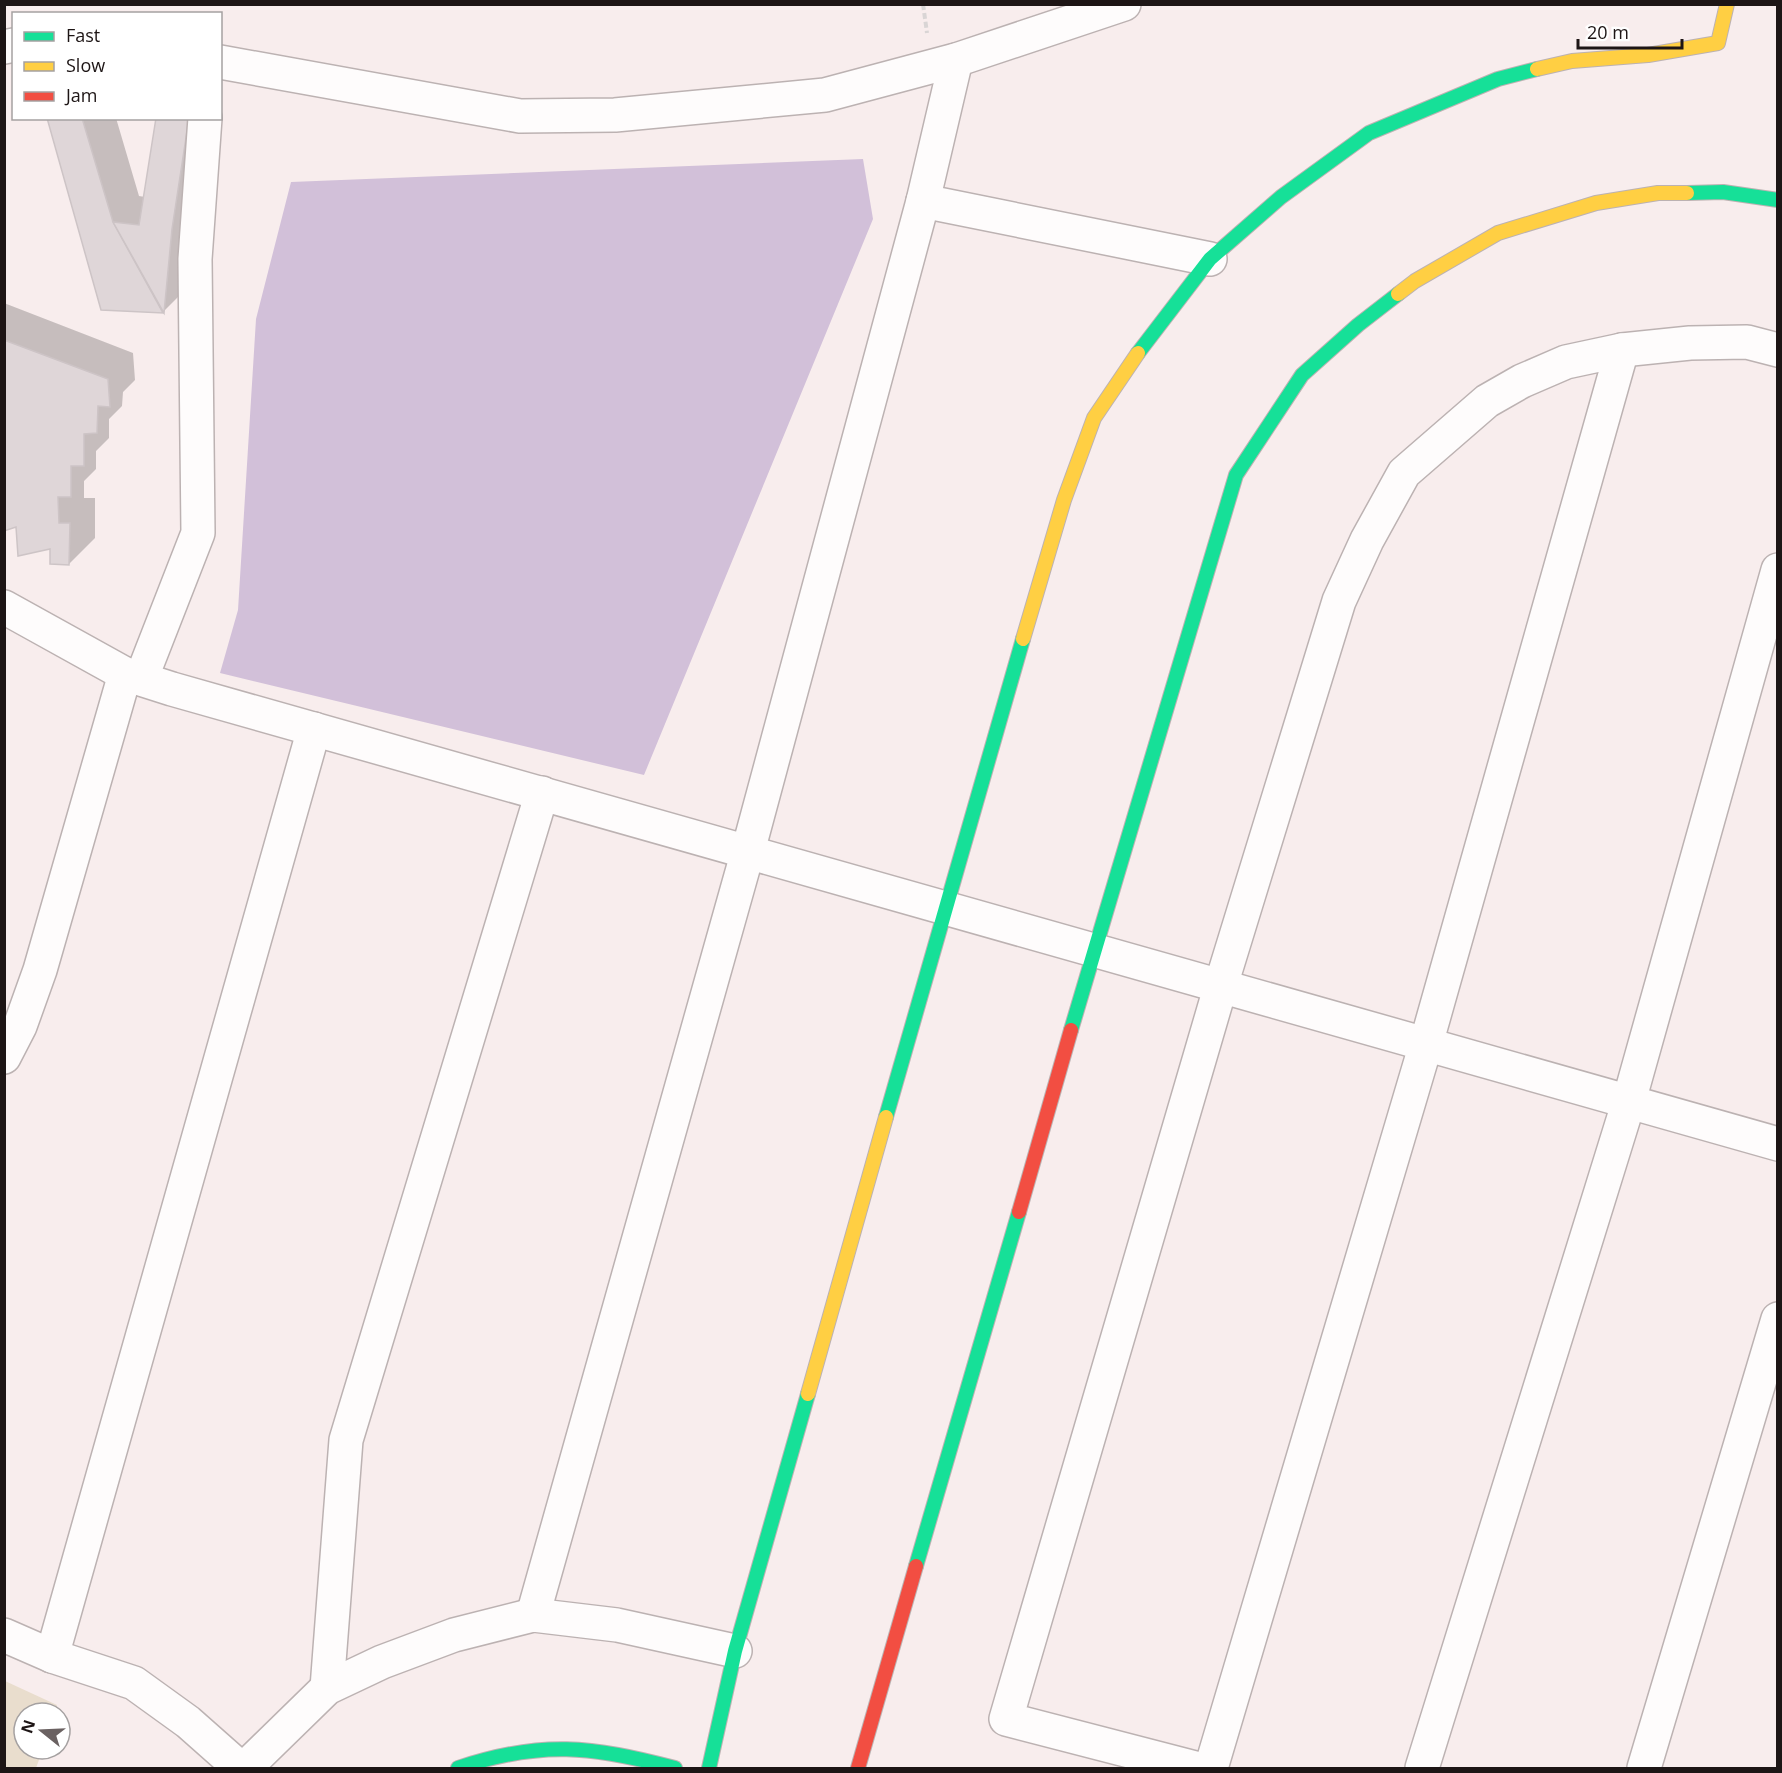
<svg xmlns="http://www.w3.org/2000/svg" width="1782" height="1773" viewBox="0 0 1782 1773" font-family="'Open Sans',sans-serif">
	<rect width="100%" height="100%" fill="#f8eded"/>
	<!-- green -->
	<path fill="#e9ddcd" d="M 5,1681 L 57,1705 L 54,1713 L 24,1713 L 24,1749 L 43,1749 L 36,1768 L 5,1768 Z"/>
	<!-- water -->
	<path fill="#d2c0d9" d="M 863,159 L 873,219 L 644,775 L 220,673 L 238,610 L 256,319 L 291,182 Z"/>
	<!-- shadow -->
	<g fill="#0003">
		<path d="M 49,118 L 116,118 L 139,196 L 145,197 L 158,118 L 210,118 L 189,286 L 163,312 L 103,309 Z"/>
		<path d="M 4,303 L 133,353 L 135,380 L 123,392 L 122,406 L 109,419 L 109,438 L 96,451 L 96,469 L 84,481 L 84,498 L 95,498 L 95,538 L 69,564 L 52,547 L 17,525 L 4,530 Z"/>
	</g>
	<!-- building -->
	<g fill="#dfd6d8" stroke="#cdc4c6" stroke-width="1.5">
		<path d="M 47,118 L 82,118 L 113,222 L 163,313 L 101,310 Z"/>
		<path d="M 156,118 L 189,118 L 172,229 L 164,313 L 113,222 L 139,225 Z"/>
		<path d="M 4,340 L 108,379 L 110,407 L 98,406 L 97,433 L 84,434 L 84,466 L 71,466 L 71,497 L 58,497 L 59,523 L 70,523 L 69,565 L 50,564 L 50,549 L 18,556 L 16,527 L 4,531 Z"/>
	</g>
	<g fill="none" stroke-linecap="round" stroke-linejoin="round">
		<defs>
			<g id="street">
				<path d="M 4,47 L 14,45"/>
				<path d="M 220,62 L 520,116 L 615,115 L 825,95 L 956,60 L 1124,4"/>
				<path d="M 923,201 L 1210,259"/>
				<path d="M 4,607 L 125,674 L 172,689 L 1778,1144"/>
				<path d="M 141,679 L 198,533 L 195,259 L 205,118"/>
				<path d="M 4,1057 L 20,1026 L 40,970 L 125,674"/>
				<path d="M 533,1615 L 748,851 L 923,201 L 956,60"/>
				<path d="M 4,1635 L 52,1656 L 134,1683 L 188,1722 L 240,1768"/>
				<path d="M 52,1656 L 314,729"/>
				<path d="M 327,1688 L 346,1440 L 542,793"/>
				<path d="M 245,1768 L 327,1688 L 382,1662 L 454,1635 L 533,1615 L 617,1625 L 735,1651"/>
				<path d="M 1195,1768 L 1006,1719 L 1221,985 L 1339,601 L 1367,540 L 1404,473 L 1487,401 L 1522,381 L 1566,362 L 1622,350 L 1690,343 L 1747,342 L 1778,350"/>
				<path d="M 1211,1768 L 1426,1044 L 1622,350"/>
				<path d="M 1422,1768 L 1629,1101 L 1778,570"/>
				<path d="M 1644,1768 L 1778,1319"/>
			</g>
			<g id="fast">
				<path d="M 1687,193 L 1723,192 L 1778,200"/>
				<path d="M 1138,353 L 1210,259 L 1281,197 L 1369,133 L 1498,79 L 1537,69"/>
				<path d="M 1071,1030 L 1236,475 L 1302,375 L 1358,325 L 1398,294"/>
				<path d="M 886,1117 L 1023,639"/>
				<path d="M 916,1566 L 1019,1212"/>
				<path d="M 458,1768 C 541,1740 592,1746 675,1768"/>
				<path d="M 709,1768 L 735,1651 L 808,1394"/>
			</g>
			<g id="slow">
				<path d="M 1537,69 L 1572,61 L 1648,55 L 1718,43 L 1727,4"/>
				<path d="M 1398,294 L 1415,281 L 1498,233 L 1596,203 L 1658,193 L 1687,193"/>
				<path d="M 1023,639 L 1064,500 L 1094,418 L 1138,353"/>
				<path d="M 808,1394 L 886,1117"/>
			</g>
			<g id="jam">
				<path d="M 1019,1212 L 1071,1030"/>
				<path d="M 858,1768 L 916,1566"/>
			</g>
		</defs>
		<!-- street casing -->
		<use href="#street" stroke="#bcb2b2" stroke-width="36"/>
		<!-- fast casing -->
		<use href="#fast" stroke="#bcb2b2" stroke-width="16"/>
		<!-- slow casing -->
		<use href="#slow" stroke="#bcb2b2" stroke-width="16"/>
		<!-- jam casing -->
		<use href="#jam" stroke="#bcb2b2" stroke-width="16"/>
		<!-- path -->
		<path stroke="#d9d5d5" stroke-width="4" stroke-dasharray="6 3" stroke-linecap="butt" d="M 923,4 L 927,33"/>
		<!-- street -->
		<use href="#street" stroke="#fefcfc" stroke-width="33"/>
		<!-- fast -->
		<use href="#fast" stroke="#16e098" stroke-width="14"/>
		<!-- slow -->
		<use href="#slow" stroke="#ffcf43" stroke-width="14"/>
		<!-- jam -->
		<use href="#jam" stroke="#f24e42" stroke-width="14"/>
	</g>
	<!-- border -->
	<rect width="1782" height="1773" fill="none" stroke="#1d1515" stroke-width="12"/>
	<!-- legend -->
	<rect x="12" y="12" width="210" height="108" fill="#ffffff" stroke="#a5a1a1" stroke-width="1.5"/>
	<rect x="24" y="32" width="30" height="9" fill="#16e098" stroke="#a5a1a1" stroke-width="1.5"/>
	<text x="66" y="42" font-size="18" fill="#1d1515">Fast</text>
	<rect x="24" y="62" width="30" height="9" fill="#ffcf43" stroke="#a5a1a1" stroke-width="1.5"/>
	<text x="66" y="72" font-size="18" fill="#1d1515">Slow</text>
	<rect x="24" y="92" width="30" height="9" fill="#f24e42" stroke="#a5a1a1" stroke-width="1.5"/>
	<text x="66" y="102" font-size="18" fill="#1d1515">Jam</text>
	<!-- north arrow -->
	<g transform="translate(42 1731) rotate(288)"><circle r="28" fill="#ffffff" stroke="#a5a1a1" stroke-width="1.5"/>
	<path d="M0-4.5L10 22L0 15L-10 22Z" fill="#6a6161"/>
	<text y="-9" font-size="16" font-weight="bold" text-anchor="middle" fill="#1d1515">N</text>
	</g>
	<!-- scale -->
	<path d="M1578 39v9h104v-9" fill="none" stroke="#1d1515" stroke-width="3"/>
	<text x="1587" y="39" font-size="18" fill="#1d1515" stroke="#ffffff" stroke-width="4.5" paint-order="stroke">20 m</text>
</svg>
